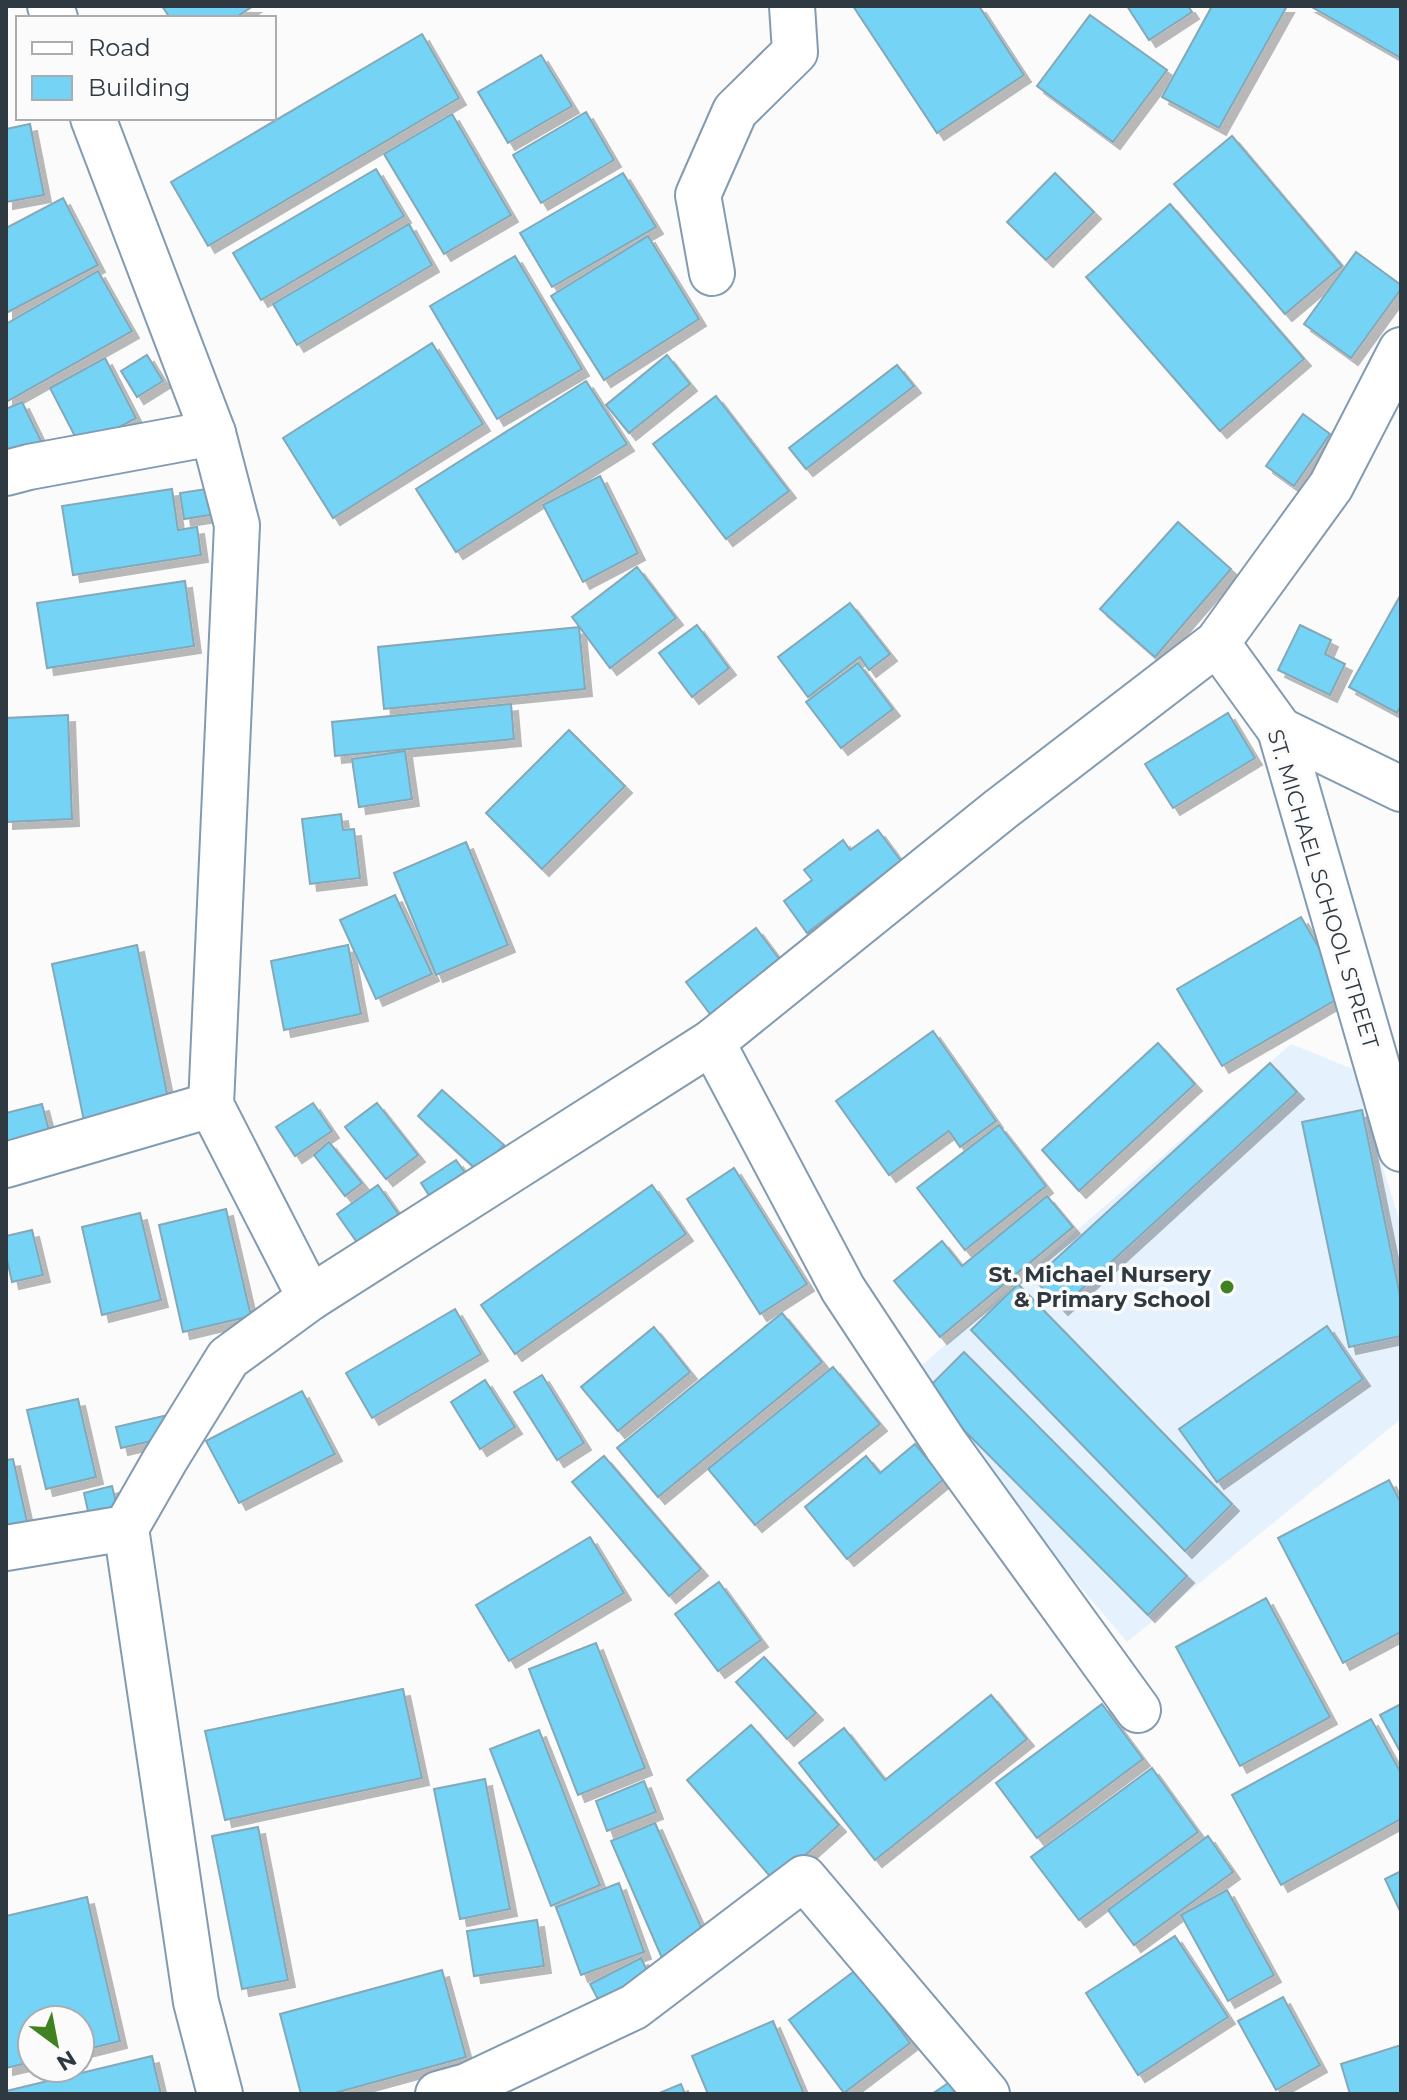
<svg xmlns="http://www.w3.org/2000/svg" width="1407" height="2100" viewBox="0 0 1407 2100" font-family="Montserrat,sans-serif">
	<defs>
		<filter id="shadow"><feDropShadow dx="7" dy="7" stdDeviation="0" flood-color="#0004"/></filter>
	</defs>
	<rect width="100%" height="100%" fill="#fbfbfb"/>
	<!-- built -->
	<path fill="#e5f2fe" d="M 1291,1044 L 1353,1069 L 1401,1226 L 1401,1419 L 1127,1642 L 997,1489 L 921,1366 Z"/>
	<!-- building -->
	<g fill="#75d3f6" stroke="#84a8b7" stroke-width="2" filter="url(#shadow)">
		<path d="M 162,6 L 253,6 L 235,18 L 170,18 Z"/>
		<path d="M 853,6 L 979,6 L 1024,75 L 937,133 Z"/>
		<path d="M 1127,6 L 1188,6 L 1192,12 L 1149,40 Z"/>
		<path d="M 1212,6 L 1287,6 L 1219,128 L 1162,97 Z"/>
		<path d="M 1310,6 L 1401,6 L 1401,58 Z"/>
		<path d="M 1090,15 L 1167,70 L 1113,142 L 1037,86 Z"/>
		<path d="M 422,34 L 459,98 L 208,246 L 171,182 Z"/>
		<path d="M 541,55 L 572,106 L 508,143 L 478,92 Z"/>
		<path d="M 586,112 L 614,160 L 541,203 L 513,155 Z"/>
		<path d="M 452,114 L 511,215 L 444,254 L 384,154 Z"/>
		<path d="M 30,124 L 44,195 L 6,202 L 6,129 Z"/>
		<path d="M 1232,136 L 1342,266 L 1285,314 L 1174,184 Z"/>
		<path d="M 376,169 L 404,216 L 261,300 L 233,253 Z"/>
		<path d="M 623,173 L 656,227 L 552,287 L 520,233 Z"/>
		<path d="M 1055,173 L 1094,212 L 1046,260 L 1007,222 Z"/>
		<path d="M 63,198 L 98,265 L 6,313 L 6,228 Z"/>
		<path d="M 1170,204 L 1304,359 L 1220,431 L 1086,277 Z"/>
		<path d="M 409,224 L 432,265 L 297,345 L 273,304 Z"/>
		<path d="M 648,236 L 699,319 L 604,380 L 551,296 Z"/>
		<path d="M 1356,252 L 1401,285 L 1401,289 L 1351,358 L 1304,324 Z"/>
		<path d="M 515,256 L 582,369 L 497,419 L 430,306 Z"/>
		<path d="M 98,271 L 132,331 L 6,402 L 6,324 Z"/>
		<path d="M 432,343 L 483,424 L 333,518 L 283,438 Z"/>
		<path d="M 147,355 L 163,381 L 137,397 L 121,371 Z"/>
		<path d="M 667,355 L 690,384 L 629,433 L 606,405 Z"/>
		<path d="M 105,358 L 136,418 L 81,448 L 50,388 Z"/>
		<path d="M 897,365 L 914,386 L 806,469 L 789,448 Z"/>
		<path d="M 586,381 L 627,444 L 456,552 L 416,489 Z"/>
		<path d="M 716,396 L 789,491 L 726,539 L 653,444 Z"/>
		<path d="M 22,402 L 41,441 L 6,458 L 6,409 Z"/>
		<path d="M 1303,414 L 1330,434 L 1294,486 L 1266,466 Z"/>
		<path d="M 600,476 L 638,553 L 583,582 L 543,505 Z"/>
		<path d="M 220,487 L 223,513 L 184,519 L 180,493 Z"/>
		<path d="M 172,489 L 178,530 L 197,527 L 201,555 L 73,575 L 62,506 Z"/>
		<path d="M 1178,522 L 1231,569 L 1155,657 L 1100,609 Z"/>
		<path d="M 637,567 L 676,618 L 610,668 L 572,617 Z"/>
		<path d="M 185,581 L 194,646 L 47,668 L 37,603 Z"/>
		<path d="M 1401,594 L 1401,705 L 1397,713 L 1349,687 Z"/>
		<path d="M 850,603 L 890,654 L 869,670 L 860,657 L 808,697 L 778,657 Z"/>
		<path d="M 697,625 L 729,668 L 692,697 L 659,653 Z"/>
		<path d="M 1300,625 L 1331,640 L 1325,654 L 1345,664 L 1330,695 L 1278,670 Z"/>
		<path d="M 579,627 L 585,689 L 384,709 L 378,647 Z"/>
		<path d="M 858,663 L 893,709 L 841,748 L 806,702 Z"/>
		<path d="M 511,704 L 514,739 L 335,756 L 332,722 Z"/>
		<path d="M 1228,713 L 1255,758 L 1173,808 L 1145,764 Z"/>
		<path d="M 68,715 L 72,819 L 6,822 L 6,718 Z"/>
		<path d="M 569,730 L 625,786 L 542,869 L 486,813 Z"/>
		<path d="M 405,751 L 412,799 L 359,807 L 352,759 Z"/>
		<path d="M 341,814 L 343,830 L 354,829 L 360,878 L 310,884 L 302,819 Z"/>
		<path d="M 878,830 L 901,861 L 807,933 L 784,901 L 812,880 L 804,870 L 843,840 L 850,850 Z"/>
		<path d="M 466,842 L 508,945 L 436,975 L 394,873 Z"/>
		<path d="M 395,895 L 432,974 L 376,999 L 340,920 Z"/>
		<path d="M 1301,917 L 1346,994 L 1222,1066 L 1177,989 Z"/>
		<path d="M 756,928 L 783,964 L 713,1018 L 686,982 Z"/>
		<path d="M 137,945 L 169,1103 L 84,1121 L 52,964 Z"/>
		<path d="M 348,945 L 361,1014 L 284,1030 L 271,961 Z"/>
		<path d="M 933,1031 L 996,1121 L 960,1147 L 949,1131 L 889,1175 L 836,1101 Z"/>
		<path d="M 1158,1043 L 1195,1084 L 1079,1191 L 1042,1150 Z"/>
		<path d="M 1270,1063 L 1297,1092 L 1061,1308 L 1034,1279 Z"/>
		<path d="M 442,1090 L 504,1145 L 479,1172 L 418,1116 Z"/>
		<path d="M 313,1103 L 332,1131 L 295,1156 L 276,1127 Z"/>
		<path d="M 377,1103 L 418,1155 L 386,1179 L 345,1127 Z"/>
		<path d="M 42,1104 L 53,1146 L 6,1157 L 6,1113 Z"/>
		<path d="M 1362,1110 L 1401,1300 L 1401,1336 L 1349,1347 L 1302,1122 Z"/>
		<path d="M 999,1125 L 1046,1186 L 965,1250 L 917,1188 Z"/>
		<path d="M 329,1142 L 362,1183 L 345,1196 L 314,1155 Z"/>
		<path d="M 456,1160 L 471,1181 L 436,1206 L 421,1183 Z"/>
		<path d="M 734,1168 L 807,1284 L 760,1314 L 687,1199 Z"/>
		<path d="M 378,1185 L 407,1226 L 366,1255 L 337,1214 Z"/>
		<path d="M 652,1185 L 686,1234 L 515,1354 L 481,1305 Z"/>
		<path d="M 1047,1196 L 1073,1227 L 940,1337 L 894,1281 L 942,1241 L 962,1266 Z"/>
		<path d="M 226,1209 L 251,1316 L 183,1332 L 159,1225 Z"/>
		<path d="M 140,1213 L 161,1300 L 102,1315 L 82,1227 Z"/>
		<path d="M 32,1230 L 43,1275 L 12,1282 L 6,1255 L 6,1236 Z"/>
		<path d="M 1018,1284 L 1232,1504 L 1185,1551 L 971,1330 Z"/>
		<path d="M 455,1309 L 481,1354 L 372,1418 L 346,1373 Z"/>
		<path d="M 782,1313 L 822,1362 L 658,1497 L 617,1448 Z"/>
		<path d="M 1327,1326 L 1363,1379 L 1217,1482 L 1179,1429 Z"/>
		<path d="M 654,1327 L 690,1372 L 618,1431 L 581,1387 Z"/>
		<path d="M 964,1352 L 1187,1576 L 1148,1615 L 925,1391 Z"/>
		<path d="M 833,1367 L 880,1424 L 755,1525 L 708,1469 Z"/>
		<path d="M 542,1375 L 584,1443 L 557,1460 L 514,1392 Z"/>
		<path d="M 485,1380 L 515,1427 L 480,1449 L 451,1402 Z"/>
		<path d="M 302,1391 L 335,1454 L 239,1503 L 206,1441 Z"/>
		<path d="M 78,1399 L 96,1477 L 46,1489 L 27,1410 Z"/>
		<path d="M 168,1415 L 173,1436 L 121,1448 L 116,1427 Z"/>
		<path d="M 915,1444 L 944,1479 L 847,1559 L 805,1507 L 866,1456 L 880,1473 Z"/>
		<path d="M 604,1456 L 701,1569 L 669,1596 L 572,1482 Z"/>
		<path d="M 13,1459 L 28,1526 L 6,1532 L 6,1460 Z"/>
		<path d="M 1389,1480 L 1401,1503 L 1401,1632 L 1343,1663 L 1278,1538 Z"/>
		<path d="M 112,1486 L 120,1519 L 91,1525 L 84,1493 Z"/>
		<path d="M 590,1537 L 624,1593 L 509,1661 L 476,1605 Z"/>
		<path d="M 719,1582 L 761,1640 L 718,1671 L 675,1614 Z"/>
		<path d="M 1266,1598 L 1330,1717 L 1240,1766 L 1176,1647 Z"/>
		<path d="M 596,1643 L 645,1768 L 578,1795 L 529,1669 Z"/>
		<path d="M 764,1657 L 816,1713 L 787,1739 L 736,1682 Z"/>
		<path d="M 403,1689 L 422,1778 L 225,1820 L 205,1731 Z"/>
		<path d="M 991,1695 L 1027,1739 L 875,1860 L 799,1763 L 844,1728 L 885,1780 Z"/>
		<path d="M 1102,1704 L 1143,1759 L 1037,1838 L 996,1783 Z"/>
		<path d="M 1401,1704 L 1401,1753 L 1380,1715 Z"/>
		<path d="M 1371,1719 L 1401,1773 L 1401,1819 L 1281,1885 L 1232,1795 Z"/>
		<path d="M 751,1725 L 839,1825 L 775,1882 L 687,1780 Z"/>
		<path d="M 539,1730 L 600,1885 L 551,1906 L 490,1749 Z"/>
		<path d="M 1152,1768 L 1198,1832 L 1079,1920 L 1031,1857 Z"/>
		<path d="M 485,1779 L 510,1909 L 460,1919 L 434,1789 Z"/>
		<path d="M 644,1781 L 656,1812 L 607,1831 L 596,1801 Z"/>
		<path d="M 655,1823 L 709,1945 L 665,1965 L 611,1841 Z"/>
		<path d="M 258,1827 L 288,1980 L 242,1989 L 212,1836 Z"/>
		<path d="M 1208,1836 L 1233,1872 L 1134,1945 L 1108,1910 Z"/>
		<path d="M 1401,1871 L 1401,1913 L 1385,1879 Z"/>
		<path d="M 619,1883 L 644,1952 L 581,1975 L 556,1907 Z"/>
		<path d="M 1227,1890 L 1274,1975 L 1228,2001 L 1181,1915 Z"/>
		<path d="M 87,1897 L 120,2041 L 80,2051 L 80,2020 L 32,2020 L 32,2062 L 6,2068 L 6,1916 Z"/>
		<path d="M 537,1920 L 544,1966 L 474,1976 L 467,1931 Z"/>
		<path d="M 1175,1936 L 1228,2017 L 1138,2075 L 1086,1993 Z"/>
		<path d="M 641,1958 L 653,1983 L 603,2009 L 590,1984 Z"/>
		<path d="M 442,1970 L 466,2057 L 331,2094 L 301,2094 L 280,2014 Z"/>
		<path d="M 856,1970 L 910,2043 L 844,2093 L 789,2020 Z"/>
		<path d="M 1283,1997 L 1320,2065 L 1276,2090 L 1238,2021 Z"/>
		<path d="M 773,2021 L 804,2094 L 708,2094 L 692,2056 Z"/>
		<path d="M 1401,2045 L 1401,2094 L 1350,2094 L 1341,2064 Z"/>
		<path d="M 152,2056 L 161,2094 L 6,2094 L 6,2091 Z"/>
		<path d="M 954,2079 L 965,2094 L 932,2094 Z"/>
		<path d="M 681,2084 L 685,2094 L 657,2094 Z"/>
	</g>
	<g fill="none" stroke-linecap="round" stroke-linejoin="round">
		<defs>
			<g id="minor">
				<path d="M 50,6 L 55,18"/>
				<path d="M 93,118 L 213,433 L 237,525 L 211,1105 L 310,1298"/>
				<path d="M 712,273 L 698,195 L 735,111 L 795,52 L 792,6"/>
				<path d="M 6,473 L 29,467 L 213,433"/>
				<path d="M 1217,643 L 1280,730 L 1401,1149"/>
				<path d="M 1280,730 L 1401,789"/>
				<path d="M 712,1042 L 843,1289 L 946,1445 L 1138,1710"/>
				<path d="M 6,1165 L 211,1105"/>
				<path d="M 6,1548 L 126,1528"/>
				<path d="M 220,2094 L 196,2002 L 126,1528 L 165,1460 L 228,1358 L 310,1298 L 712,1042 L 1001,809 L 1217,643 L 1331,486 L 1401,350"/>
				<path d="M 438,2094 L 467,2086 L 634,2007 L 804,1878 L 987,2094"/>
			</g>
		</defs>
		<!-- minor casing -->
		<use href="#minor" stroke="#819bb2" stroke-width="48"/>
		<!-- minor -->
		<use href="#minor" stroke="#fff" stroke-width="44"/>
	</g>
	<!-- markers -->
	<circle fill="#408121" stroke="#fbfbfb" stroke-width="3" cx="1227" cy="1287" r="8"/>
	<g text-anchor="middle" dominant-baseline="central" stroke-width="7" stroke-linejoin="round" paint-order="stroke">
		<!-- street labels -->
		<g font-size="22" fill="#2e3942" stroke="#fbfbfb">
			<text transform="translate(1323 889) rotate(73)">ST. MICHAEL SCHOOL STREET</text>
		</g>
		<!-- poi labels -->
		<g font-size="22" font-weight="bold" fill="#2e3942" stroke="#fbfbfb" text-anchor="end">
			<text x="1211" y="1274">St. Michael Nursery<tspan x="1211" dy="25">&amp; Primary School</tspan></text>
		</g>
	</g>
	<!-- border -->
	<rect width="1407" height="2100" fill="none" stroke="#2e3942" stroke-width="16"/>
	<!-- legend -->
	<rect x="16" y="16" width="260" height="104" fill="#fbfbfb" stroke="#a9adb1" stroke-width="2"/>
	<rect x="32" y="42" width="40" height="12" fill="#ffffff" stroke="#a9adb1" stroke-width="2"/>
	<text x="88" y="56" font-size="24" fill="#2e3942">Road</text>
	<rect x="32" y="76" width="40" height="24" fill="#75d3f6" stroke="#a9adb1" stroke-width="2"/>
	<text x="88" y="96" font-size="24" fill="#2e3942">Building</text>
	<!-- north arrow -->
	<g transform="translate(56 2044) rotate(148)"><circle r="38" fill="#fbfbfb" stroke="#a9adb1" stroke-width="2"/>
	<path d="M0-6L14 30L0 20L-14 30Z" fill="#408121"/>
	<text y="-12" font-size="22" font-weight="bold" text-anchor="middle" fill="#2e3942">N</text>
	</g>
</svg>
